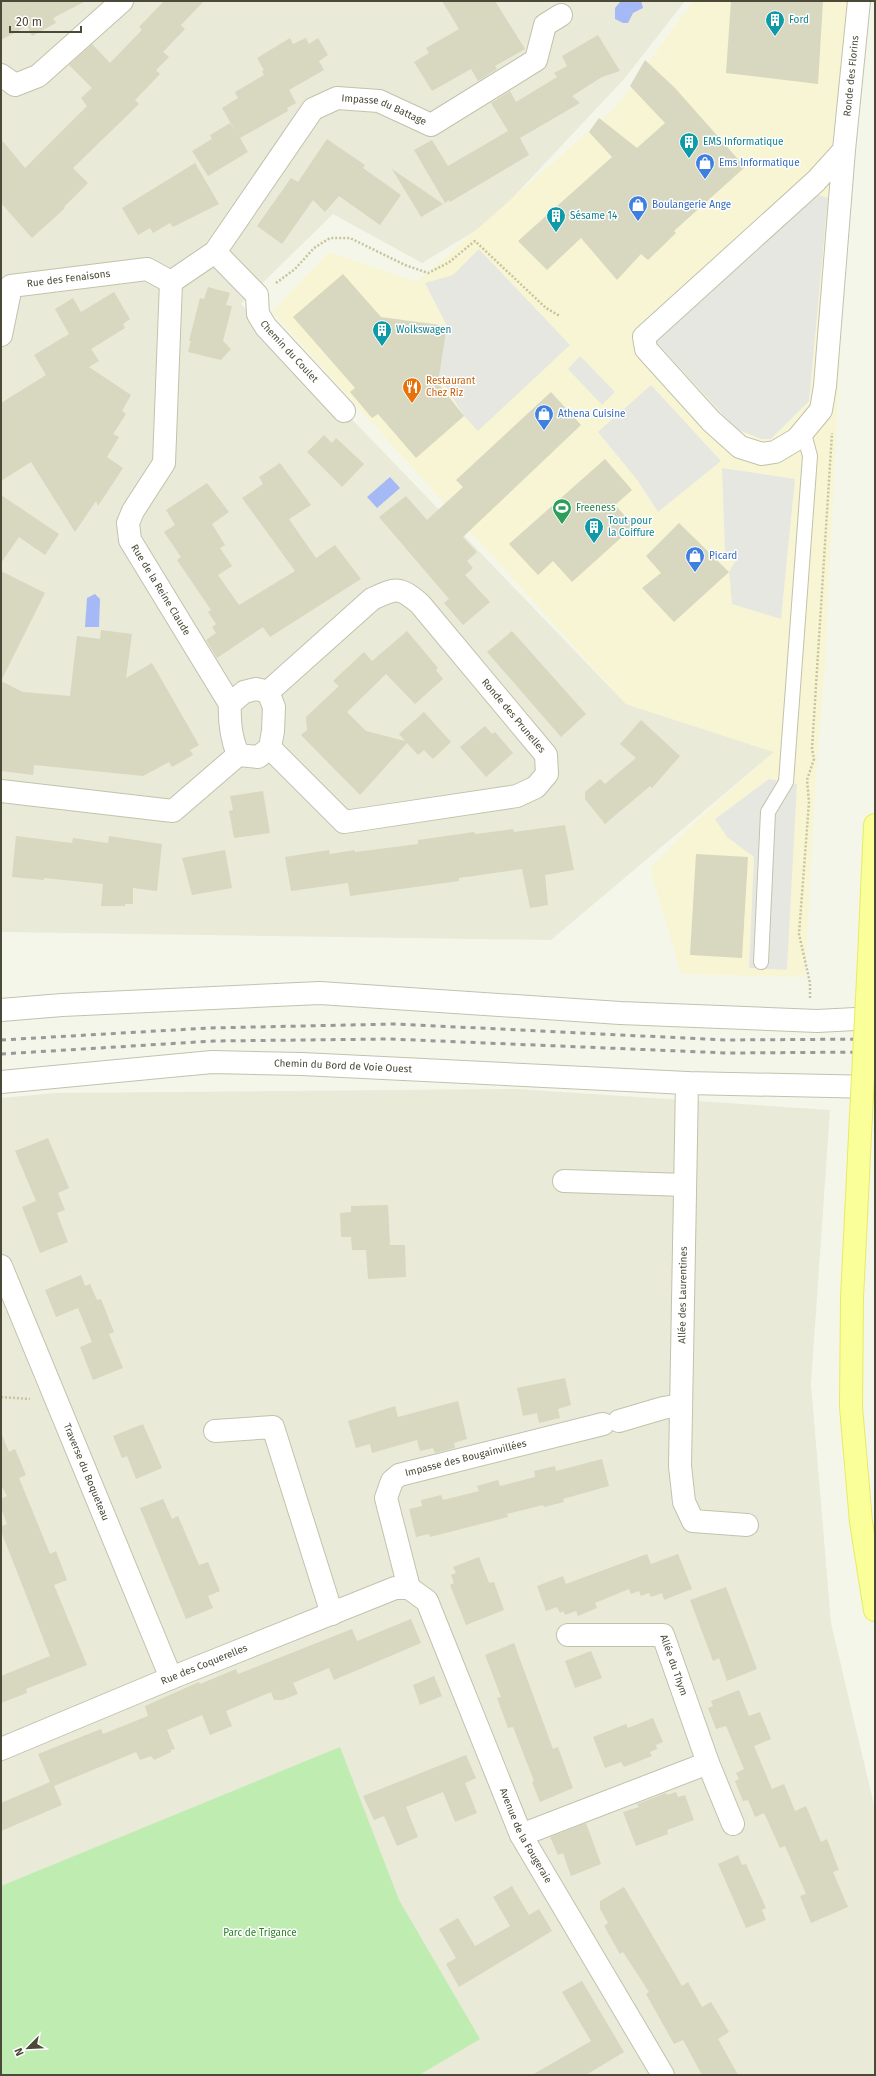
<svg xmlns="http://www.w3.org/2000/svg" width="876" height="2076" viewBox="0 0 876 2076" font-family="'Fira Sans',sans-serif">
	<rect width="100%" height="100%" fill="#f5f6ea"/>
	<!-- residential -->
	<g fill="#eaead8">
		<path d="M 1,1 L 685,1 L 625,78 L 490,222 L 422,263 L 333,214 L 241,304 L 626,704 L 774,752 L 551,940 L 1,932 Z"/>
		<path d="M 518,1089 L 830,1110 L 811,1384 L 831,1623 L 875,1809 L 875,2075 L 1,2075 L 1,1098 L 56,1093 Z"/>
	</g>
	<!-- commercial -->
	<path fill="#f8f5d5" d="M 693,1 L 857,1 L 825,665 L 816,777 L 805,977 L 681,974 L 650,868 L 696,821 L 774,752 L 626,704 L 272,312 L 329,252 L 417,282 L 616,107 Z"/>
	<!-- green -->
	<path fill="#beecb1" d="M 340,1747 L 399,1900 L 480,2039 L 419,2075 L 1,2075 L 1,1886 Z"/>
	<!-- parking -->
	<g fill="#e7e7e2">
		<path d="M 816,194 L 828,198 L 809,401 L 771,439 L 761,439 L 736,429 L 656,342 Z"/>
		<path d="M 479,249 L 570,345 L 478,431 L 464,416 L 439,376 L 447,326 L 425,283 L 453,275 Z"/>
		<path d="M 580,356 L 615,392 L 602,405 L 568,369 Z"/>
		<path d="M 651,385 L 721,461 L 658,512 L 638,481 L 598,432 Z"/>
		<path d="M 722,468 L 795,479 L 781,619 L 732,604 L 729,572 L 737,558 L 725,552 Z"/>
		<path d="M 769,779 L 797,784 L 787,970 L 749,968 L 754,857 L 727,837 L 715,819 Z"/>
	</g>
	<!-- water -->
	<g fill="#a4b9f5">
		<path d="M 621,1 L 641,1 L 643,8 L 633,13 L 628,23 L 623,23 L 615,19 L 615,8 Z"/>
		<path d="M 390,477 L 400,488 L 377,508 L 367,497 Z"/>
		<path d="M 95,594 L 100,599 L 99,627 L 85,627 L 87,598 Z"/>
	</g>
	<!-- building -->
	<g fill="#d8d7bf">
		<path d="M 1,1 L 86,1 L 53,18 L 56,23 L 32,36 L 27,26 L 1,40 Z"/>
		<path d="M 164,1 L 204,1 L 181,25 L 185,29 L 163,52 L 169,57 L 156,70 L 160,74 L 135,100 L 139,104 L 73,168 L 88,183 L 64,207 L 65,208 L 32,238 L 1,203 L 1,139 L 25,168 L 87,106 L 81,98 L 92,88 L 69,65 L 92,44 L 110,63 L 142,30 L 139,27 Z"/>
		<path d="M 442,1 L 495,1 L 525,49 L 495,66 L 497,69 L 478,81 L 471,69 L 432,91 L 414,62 L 429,53 L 426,48 L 459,29 Z"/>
		<path d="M 731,1 L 823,1 L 818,84 L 726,73 Z"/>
		<path d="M 598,35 L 620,71 L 602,77 L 572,96 L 580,103 L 520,138 L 529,155 L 450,202 L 449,200 L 445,203 L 414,150 L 432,140 L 448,166 L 508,131 L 491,103 L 510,91 L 516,102 L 557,77 L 554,73 L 567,66 L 562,56 Z"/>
		<path d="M 290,38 L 293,44 L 306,38 L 309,44 L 318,38 L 328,55 L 319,61 L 324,70 L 289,90 L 296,103 L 287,108 L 288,111 L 240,138 L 248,152 L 208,176 L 192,151 L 212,139 L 210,135 L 230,123 L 236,132 L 222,108 L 238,98 L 235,92 L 264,75 L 262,71 L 264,70 L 257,58 Z"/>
		<path d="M 645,60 L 675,88 L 745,167 L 674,231 L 676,233 L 648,260 L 641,254 L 617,280 L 581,238 L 547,270 L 518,241 L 612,157 L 589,132 L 599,118 L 637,148 L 665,123 L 630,86 Z"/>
		<path d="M 327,139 L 365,165 L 363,168 L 401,195 L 380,225 L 339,196 L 325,212 L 313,200 L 282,244 L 257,226 L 291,178 L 298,182 Z"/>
		<path d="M 195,163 L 219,204 L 173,227 L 170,223 L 153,233 L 150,228 L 138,235 L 122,208 Z"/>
		<path d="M 392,169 L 443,204 L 421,217 Z"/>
		<path d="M 343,274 L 381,317 L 447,326 L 438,383 L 464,416 L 416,458 L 378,414 L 372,418 L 350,392 L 355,388 L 293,317 Z"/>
		<path d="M 208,287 L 230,293 L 226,305 L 232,306 L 223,341 L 231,349 L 221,360 L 188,352 L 191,341 L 189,341 L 200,298 L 204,299 Z"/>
		<path d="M 114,292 L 130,319 L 123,324 L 125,328 L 91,349 L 99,361 L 89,367 L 131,395 L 122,411 L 126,414 L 113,434 L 119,437 L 107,457 L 123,468 L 98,506 L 96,501 L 75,532 L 31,462 L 1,481 L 1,403 L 46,375 L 34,355 L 69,334 L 55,309 L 73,298 L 81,312 Z"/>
		<path d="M 551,392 L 581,425 L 463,537 L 477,552 L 467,561 L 473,568 L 465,575 L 490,602 L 463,625 L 444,603 L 449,599 L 379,517 L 406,496 L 427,520 L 463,487 L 456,480 Z"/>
		<path d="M 324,435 L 332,443 L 336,438 L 364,464 L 342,487 L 307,452 Z"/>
		<path d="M 605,459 L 632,490 L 615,505 L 634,526 L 572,582 L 553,561 L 538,575 L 509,544 Z"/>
		<path d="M 280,463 L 311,505 L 289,519 L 316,558 L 335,545 L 361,579 L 270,637 L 263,627 L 217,658 L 206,640 L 216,633 L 212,627 L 216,624 L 208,612 L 211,610 L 177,560 L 181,557 L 164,532 L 175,525 L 166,510 L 207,483 L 229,512 L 212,524 L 225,545 L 220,548 L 232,566 L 218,575 L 239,605 L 295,571 L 242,498 L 263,484 L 259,477 Z"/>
		<path d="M 1,495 L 59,534 L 45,555 L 19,537 L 1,563 Z"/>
		<path d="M 679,523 L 729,572 L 674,622 L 642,588 L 661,573 L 646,556 Z"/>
		<path d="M 1,571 L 45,593 L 1,681 L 23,692 L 70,696 L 77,636 L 100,639 L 101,630 L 132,634 L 126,678 L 152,663 L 199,745 L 190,750 L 193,755 L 172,767 L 169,762 L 143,776 L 34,765 L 33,775 L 1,771 Z"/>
		<path d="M 407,631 L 438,668 L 436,670 L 443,679 L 415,704 L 386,674 L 347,712 L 366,731 L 405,741 L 399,734 L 424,712 L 451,742 L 433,759 L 424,750 L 418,755 L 407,743 L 360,795 L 301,735 L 307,730 L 306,717 L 339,686 L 333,681 L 364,652 L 372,661 Z"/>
		<path d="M 512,631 L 586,714 L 561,737 L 487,652 Z"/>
		<path d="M 641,720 L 680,756 L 652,788 L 650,786 L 605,824 L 585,799 L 585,792 L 600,779 L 605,784 L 636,758 L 620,744 Z"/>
		<path d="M 485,726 L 492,734 L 495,732 L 513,753 L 486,777 L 460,747 Z"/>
		<path d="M 263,791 L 270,833 L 234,838 L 229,811 L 233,810 L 230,796 Z"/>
		<path d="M 565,825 L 574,870 L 545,875 L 548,905 L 530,908 L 522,869 L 459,878 L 459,881 L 350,896 L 348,883 L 291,891 L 285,857 L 329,850 L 330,854 L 355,850 L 355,852 L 418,844 L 418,840 L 474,832 L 476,834 L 513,829 L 514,832 Z"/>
		<path d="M 16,836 L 72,843 L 73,838 L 108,843 L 109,836 L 162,844 L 157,891 L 133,888 L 133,904 L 125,904 L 125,906 L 101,906 L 103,884 L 44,878 L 44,880 L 12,877 Z"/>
		<path d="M 225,850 L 232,888 L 192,895 L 182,858 Z"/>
		<path d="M 696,854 L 748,857 L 742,958 L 690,955 Z"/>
		<path d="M 48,1138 L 69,1188 L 58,1193 L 65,1210 L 57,1213 L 68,1242 L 40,1253 L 22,1207 L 36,1201 L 15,1151 Z"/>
		<path d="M 388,1205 L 390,1245 L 405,1245 L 406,1277 L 368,1279 L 366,1250 L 352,1250 L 351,1237 L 341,1237 L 340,1213 L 351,1212 L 351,1206 Z"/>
		<path d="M 81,1275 L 85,1286 L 90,1284 L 97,1300 L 101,1299 L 114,1332 L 109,1334 L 123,1368 L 93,1380 L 80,1347 L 92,1342 L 78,1308 L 56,1317 L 45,1290 Z"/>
		<path d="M 565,1378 L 571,1405 L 558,1409 L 560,1418 L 539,1423 L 537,1413 L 523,1416 L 517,1388 Z"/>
		<path d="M 458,1401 L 467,1439 L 454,1443 L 455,1448 L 435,1453 L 433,1448 L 420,1451 L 417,1440 L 372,1453 L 370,1444 L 356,1448 L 348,1421 L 395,1406 L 398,1417 Z"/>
		<path d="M 143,1424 L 162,1468 L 136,1479 L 127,1456 L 122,1458 L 113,1436 Z"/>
		<path d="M 2,1435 L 9,1452 L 15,1449 L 26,1475 L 19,1478 L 50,1554 L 56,1551 L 67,1580 L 54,1585 L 87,1665 L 26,1689 L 27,1693 L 1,1703 L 1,1676 L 50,1656 L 1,1531 L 1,1526 L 7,1524 L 1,1508 L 1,1499 L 7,1496 L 1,1485 Z"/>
		<path d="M 602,1459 L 609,1486 L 563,1499 L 564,1502 L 544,1507 L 543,1505 L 507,1514 L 508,1517 L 430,1537 L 429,1534 L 416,1537 L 409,1509 L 422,1506 L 421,1500 L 441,1495 L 443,1500 L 479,1491 L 477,1486 L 498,1480 L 500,1486 L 535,1477 L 534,1471 L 555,1466 L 556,1471 Z"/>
		<path d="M 163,1499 L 172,1519 L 178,1516 L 199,1565 L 208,1562 L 220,1591 L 208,1596 L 213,1608 L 186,1619 L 140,1508 Z"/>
		<path d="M 647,1554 L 651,1564 L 678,1554 L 692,1589 L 664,1600 L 662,1593 L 651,1597 L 649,1593 L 641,1596 L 639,1591 L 631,1594 L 629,1589 L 595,1603 L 597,1608 L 578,1616 L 576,1611 L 565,1615 L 563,1611 L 560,1613 L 557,1607 L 546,1611 L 537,1586 L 563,1576 L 566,1584 Z"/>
		<path d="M 479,1557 L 489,1583 L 494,1582 L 504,1610 L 466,1625 L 450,1585 L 454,1583 L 451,1575 L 456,1573 L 453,1567 Z"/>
		<path d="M 726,1587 L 757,1669 L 727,1681 L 719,1658 L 713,1661 L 690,1600 Z"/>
		<path d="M 411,1619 L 421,1643 L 334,1680 L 329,1668 L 293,1683 L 298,1694 L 282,1700 L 274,1700 L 271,1692 L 226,1711 L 232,1726 L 210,1735 L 202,1715 L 167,1730 L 175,1749 L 171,1750 L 171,1752 L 154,1760 L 151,1756 L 140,1760 L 136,1752 L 54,1786 L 62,1805 L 1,1831 L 1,1803 L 50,1782 L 38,1754 L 101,1729 L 103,1734 L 148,1716 L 145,1706 L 199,1682 L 200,1684 L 236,1669 L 238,1674 L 352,1629 L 357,1641 Z"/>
		<path d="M 514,1643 L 553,1749 L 558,1747 L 573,1788 L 540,1802 L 532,1782 L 534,1781 L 513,1727 L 508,1728 L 497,1698 L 501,1697 L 485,1655 Z"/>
		<path d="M 591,1651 L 602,1678 L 575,1688 L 565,1661 Z"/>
		<path d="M 434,1676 L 442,1696 L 420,1705 L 413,1685 Z"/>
		<path d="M 739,1690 L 749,1716 L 760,1712 L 771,1739 L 754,1746 L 772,1789 L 784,1784 L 795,1811 L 806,1806 L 821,1842 L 827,1839 L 839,1870 L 833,1872 L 848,1907 L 811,1923 L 800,1896 L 806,1894 L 785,1846 L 780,1848 L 764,1813 L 755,1817 L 748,1800 L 743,1801 L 735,1781 L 739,1779 L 736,1773 L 744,1769 L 726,1726 L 716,1729 L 708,1708 L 713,1706 L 711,1701 Z"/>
		<path d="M 653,1718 L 663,1742 L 656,1745 L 657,1749 L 650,1752 L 652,1756 L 624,1767 L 621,1762 L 605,1768 L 593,1737 L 626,1724 L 628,1728 Z"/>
		<path d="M 466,1755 L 476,1778 L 465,1783 L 477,1813 L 455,1822 L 443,1792 L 406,1807 L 418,1837 L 397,1846 L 384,1816 L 374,1820 L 363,1796 Z"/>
		<path d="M 676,1792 L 678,1797 L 685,1795 L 694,1820 L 667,1830 L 668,1834 L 636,1846 L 623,1812 L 639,1807 L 637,1804 L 666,1793 L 667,1795 Z"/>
		<path d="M 586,1823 L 601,1864 L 571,1876 L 563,1853 L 558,1855 L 550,1837 Z"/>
		<path d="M 738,1855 L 742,1865 L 746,1864 L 766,1908 L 762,1910 L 766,1920 L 746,1928 L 718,1864 Z"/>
		<path d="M 512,1886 L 529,1915 L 539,1909 L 552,1931 L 459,1987 L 446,1964 L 456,1958 L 439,1929 L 458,1918 L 475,1946 L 510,1926 L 493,1897 Z"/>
		<path d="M 624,1887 L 682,1986 L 688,1982 L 702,2007 L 711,2002 L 729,2032 L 718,2039 L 738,2075 L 702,2075 L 683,2040 L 674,2044 L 646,1994 L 649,1992 L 623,1952 L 620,1954 L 604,1926 L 608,1923 L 600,1909 L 600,1901 Z"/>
		<path d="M 582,1981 L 624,2052 L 586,2075 L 532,2075 L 591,2041 L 562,1992 Z"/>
	</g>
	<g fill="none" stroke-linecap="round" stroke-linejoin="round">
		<defs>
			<path id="lane" d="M 761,962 L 768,812 L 786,782 L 810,456 L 803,430"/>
			<g id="street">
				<path d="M 1,75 L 15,85 L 38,76 L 122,1"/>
				<path id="s1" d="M 844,150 L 816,181 L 644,337 L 646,349 L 711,421 L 740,447 L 762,454 L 775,452 L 797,439 L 821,410 L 825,386 L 844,150 L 859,1"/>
				<path id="s2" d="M 215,252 L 257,295 L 258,314 L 266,327 L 344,411"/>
				<path id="s3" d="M 171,282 L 215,252 L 313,109 L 337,98 L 379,101 L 431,125 L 536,60 L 545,25 L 561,15"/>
				<path id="s4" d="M 171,282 L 164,463 L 133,511 L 128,523 L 130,540 L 230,704"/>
				<path id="s5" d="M 1,335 L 11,286 L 147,269 L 171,282"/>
				<path d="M 256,689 L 268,692 L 274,707 L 273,731 L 270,748 L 258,757 L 238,755 C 231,737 229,723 230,704 L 244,692 Z"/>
				<path id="s6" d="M 268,692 L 372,599 C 396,588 399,586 420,604 L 546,755 L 547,774 L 536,787 L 517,796 L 344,822 L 270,748"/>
				<path d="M 1,791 L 173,811 L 238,755"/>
				<path d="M 1,1010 L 62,1005 L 320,993 L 620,1013 L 817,1021 L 875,1018"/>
				<path id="s7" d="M 1,1082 L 212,1062 L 302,1064 L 687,1083 L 875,1087"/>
				<path d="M 687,1083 L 680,1466 L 684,1502 L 693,1521 L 747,1525"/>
				<path d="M 564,1181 L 685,1185"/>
				<path id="s8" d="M 1,1266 L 171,1678"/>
				<path d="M 619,1421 L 663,1408 L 681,1405"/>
				<path d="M 215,1431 L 273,1427 L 332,1614"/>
				<path id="s9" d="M 409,1588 L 427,1601 L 521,1835 L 663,2075"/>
				<path id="s10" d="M 409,1588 L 386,1498 L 392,1481 L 399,1475 L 603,1424"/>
				<path id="s11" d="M 568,1635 L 663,1635 L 708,1763 L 733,1824"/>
				<path id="s12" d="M 1,1749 L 171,1678 L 395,1588 L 409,1588"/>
				<path d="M 521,1835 L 708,1763"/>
			</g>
			<g id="primary">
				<path d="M 869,959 L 875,825"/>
				<path d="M 860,1135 L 852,1298 L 851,1407 L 861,1522 L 875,1610"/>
			</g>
		</defs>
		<!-- lane casing -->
		<use href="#lane" stroke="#c2c2ac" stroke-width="16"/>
		<!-- street casing -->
		<use href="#street" stroke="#c2c2ac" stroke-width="24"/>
		<!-- primary casing -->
		<use href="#primary" stroke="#e7eb63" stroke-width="24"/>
		<!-- path -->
		<g stroke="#c5c49c" stroke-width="2.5" stroke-dasharray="2 2" stroke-linecap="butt">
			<path d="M 276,283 L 295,269 L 314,248 L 330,238 L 350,238 L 405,265 L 428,273 L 448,263 L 475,241 L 546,308 L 560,316"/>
			<path d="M 810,998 L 810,983 L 799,934 L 809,802 L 807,780 L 814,759 L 812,749 L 832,433"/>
			<path d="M 1,1397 L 30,1399"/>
		</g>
		<!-- lane -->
		<use href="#lane" stroke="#fff" stroke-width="14"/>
		<!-- street -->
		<use href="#street" stroke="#fff" stroke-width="22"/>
		<!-- primary -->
		<use href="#primary" stroke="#faff9a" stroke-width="22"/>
		<!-- rail -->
		<g stroke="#999" stroke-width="3" stroke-dasharray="5 5" stroke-linecap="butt">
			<path d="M 1,1040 L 209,1028 L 396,1024 L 725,1040 L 875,1039"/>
			<path d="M 1,1054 L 214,1041 L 390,1039 L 727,1053 L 875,1052"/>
		</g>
		<defs>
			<path id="primary-bridge" d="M 860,1135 L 869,959"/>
		</defs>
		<!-- primary-bridge casing -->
		<use href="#primary-bridge" stroke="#e7eb63" stroke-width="24" stroke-linecap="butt"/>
		<!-- primary-bridge -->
		<use href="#primary-bridge" stroke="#faff9a" stroke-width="22"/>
	</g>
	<!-- icons -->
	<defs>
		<symbol id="building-pin" viewBox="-11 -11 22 30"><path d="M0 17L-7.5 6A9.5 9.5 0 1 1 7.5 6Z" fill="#0f9aa8" stroke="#fff"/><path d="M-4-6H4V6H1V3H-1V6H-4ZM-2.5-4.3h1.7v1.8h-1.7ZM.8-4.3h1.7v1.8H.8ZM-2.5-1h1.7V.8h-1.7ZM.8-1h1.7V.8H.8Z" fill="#fff"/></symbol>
		<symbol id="shop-pin" viewBox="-11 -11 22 30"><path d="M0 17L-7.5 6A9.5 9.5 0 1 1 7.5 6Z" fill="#3f7fe0" stroke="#fff"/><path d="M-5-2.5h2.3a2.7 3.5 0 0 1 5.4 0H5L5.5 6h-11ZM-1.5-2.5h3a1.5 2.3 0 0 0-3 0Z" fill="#fff"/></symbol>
		<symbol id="restaurant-pin" viewBox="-11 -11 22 30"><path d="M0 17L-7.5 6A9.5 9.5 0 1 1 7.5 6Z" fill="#e8710a" stroke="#fff"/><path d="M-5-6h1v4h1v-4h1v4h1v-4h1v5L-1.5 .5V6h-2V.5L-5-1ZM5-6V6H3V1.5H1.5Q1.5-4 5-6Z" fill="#fff"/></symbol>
		<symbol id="stadium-pin" viewBox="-11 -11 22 30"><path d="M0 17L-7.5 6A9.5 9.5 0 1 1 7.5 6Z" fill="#2e9e5b" stroke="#fff"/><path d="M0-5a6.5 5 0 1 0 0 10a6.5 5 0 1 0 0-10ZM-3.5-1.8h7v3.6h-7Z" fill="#fff"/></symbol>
	</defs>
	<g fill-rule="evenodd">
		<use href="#building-pin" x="764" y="9" width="22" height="30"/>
		<use href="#building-pin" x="678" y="131" width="22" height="30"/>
		<use href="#shop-pin" x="694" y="152" width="22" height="30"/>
		<use href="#shop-pin" x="627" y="194" width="22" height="30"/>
		<use href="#building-pin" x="545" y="205" width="22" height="30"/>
		<use href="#building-pin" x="371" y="319" width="22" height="30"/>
		<use href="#restaurant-pin" x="401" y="376" width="22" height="30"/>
		<use href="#shop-pin" x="533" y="403" width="22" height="30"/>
		<use href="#stadium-pin" x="551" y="497" width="22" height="30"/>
		<use href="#building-pin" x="583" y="516" width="22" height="30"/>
		<use href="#shop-pin" x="684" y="545" width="22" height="30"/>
	</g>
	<g text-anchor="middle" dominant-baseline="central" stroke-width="3" stroke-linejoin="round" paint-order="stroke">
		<!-- culture labels -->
		<g font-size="10" fill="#0d838f" stroke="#fff" text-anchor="start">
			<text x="789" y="20">Ford</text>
			<text x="703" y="142">EMS Informatique</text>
			<text x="570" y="216">Sésame 14</text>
			<text x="396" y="330">Wolkswagen</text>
			<text x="608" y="521">Tout pour<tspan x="608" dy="12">la Coiffure</tspan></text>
		</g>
		<!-- street labels -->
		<g font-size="10" fill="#4b4937" stroke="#fff">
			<text stroke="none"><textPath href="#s1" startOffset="857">Ronde des Florins</textPath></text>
			<text stroke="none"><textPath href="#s3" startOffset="302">Impasse du Battage</textPath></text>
			<text stroke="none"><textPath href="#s5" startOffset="108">Rue des Fenaisons</textPath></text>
			<text stroke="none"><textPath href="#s2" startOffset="128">Chemin du Coulet</textPath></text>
			<text stroke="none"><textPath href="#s4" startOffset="327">Rue de la Reine Claude</textPath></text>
			<text stroke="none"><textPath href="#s6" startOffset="339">Ronde des Prunelles</textPath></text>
			<text stroke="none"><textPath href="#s7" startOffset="343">Chemin du Bord de Voie Ouest</textPath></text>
			<text transform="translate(683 1295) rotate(-89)">Allée des Laurentines</text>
			<text stroke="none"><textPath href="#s10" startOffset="189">Impasse des Bougainvillées</textPath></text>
			<text stroke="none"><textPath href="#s8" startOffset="223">Traverse du Boqueteau</textPath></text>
			<text stroke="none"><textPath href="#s12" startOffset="220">Rue des Coquerelles</textPath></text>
			<text stroke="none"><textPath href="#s11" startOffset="127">Allée du Thym</textPath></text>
			<text stroke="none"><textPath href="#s9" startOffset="277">Avenue de la Fougeraie</textPath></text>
		</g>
		<!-- shop labels -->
		<g font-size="10" fill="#366cbe" stroke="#fff" text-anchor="start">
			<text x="719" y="163">Ems Informatique</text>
			<text x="652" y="205">Boulangerie Ange</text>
			<text x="558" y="414">Athena Cuisine</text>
			<text x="709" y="556">Picard</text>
		</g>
		<!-- food labels -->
		<g font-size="10" fill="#c56008" stroke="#fff" text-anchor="start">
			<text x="426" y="381">Restaurant<tspan x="426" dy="12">Chez Riz</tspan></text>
		</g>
		<!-- leisure labels -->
		<g font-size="10" fill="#27864d" stroke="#fff" text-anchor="start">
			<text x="576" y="508">Freeness</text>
		</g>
		<!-- park labels -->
		<g font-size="10" fill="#2a8126" stroke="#fff">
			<text x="260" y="1933">Parc de Trigance</text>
		</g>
	</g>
	<!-- border -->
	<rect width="876" height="2076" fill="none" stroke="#4b4937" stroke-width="4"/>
	<!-- north arrow -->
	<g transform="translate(28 2048) rotate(246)" stroke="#ffffff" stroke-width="3" paint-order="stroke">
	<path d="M0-3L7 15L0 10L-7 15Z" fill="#4b4937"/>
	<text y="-6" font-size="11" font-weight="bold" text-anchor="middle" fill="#4b4937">N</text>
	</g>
	<!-- scale -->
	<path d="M10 26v6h71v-6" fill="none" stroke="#4b4937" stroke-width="2"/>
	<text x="16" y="26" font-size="12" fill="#4b4937" stroke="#ffffff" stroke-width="3" paint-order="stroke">20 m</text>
</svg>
